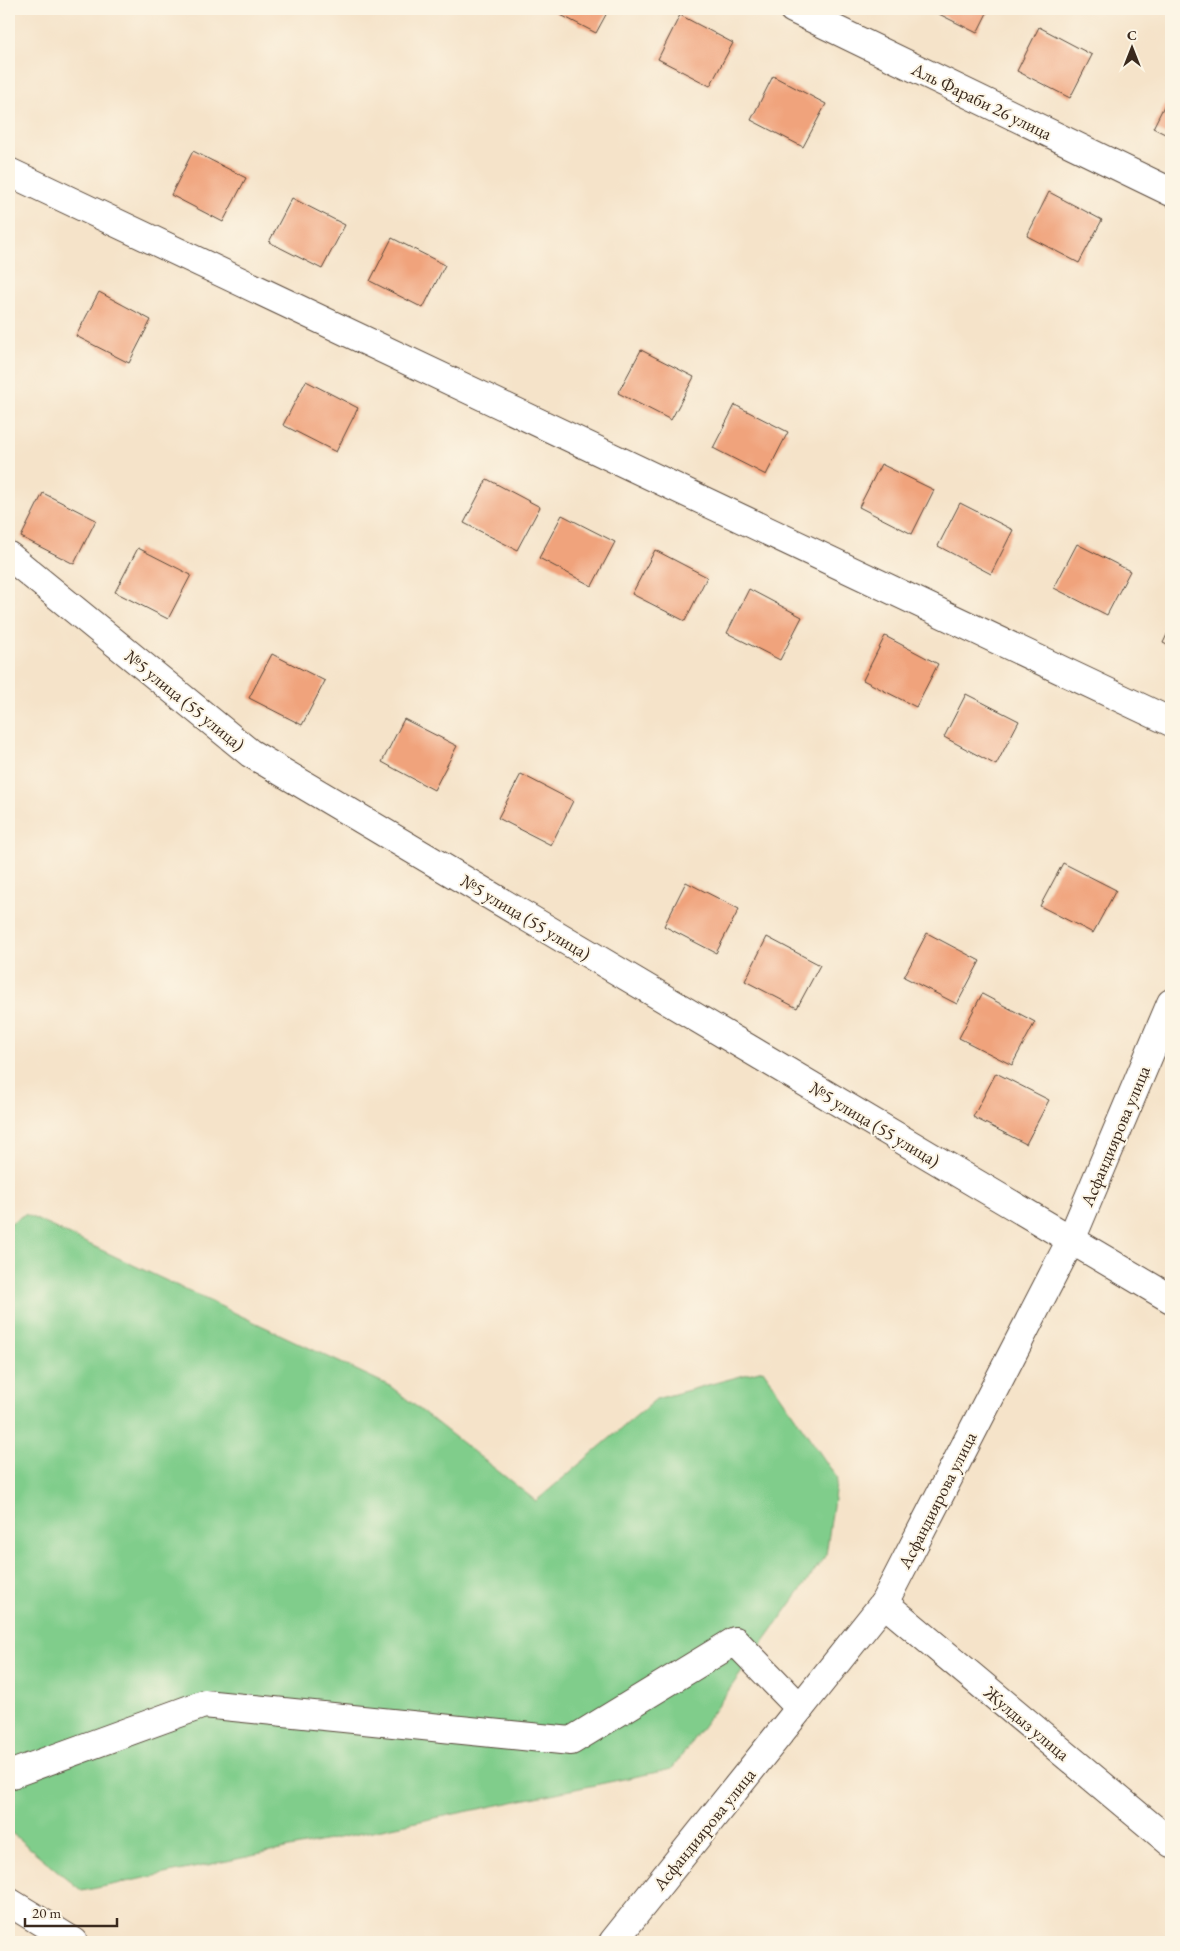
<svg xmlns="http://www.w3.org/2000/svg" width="1180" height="1951" viewBox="0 0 1180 1951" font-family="'EB Garamond',serif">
	<rect width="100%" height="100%" fill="#fcf5e5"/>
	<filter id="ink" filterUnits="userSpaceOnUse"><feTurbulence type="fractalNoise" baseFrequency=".02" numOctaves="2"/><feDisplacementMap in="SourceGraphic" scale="10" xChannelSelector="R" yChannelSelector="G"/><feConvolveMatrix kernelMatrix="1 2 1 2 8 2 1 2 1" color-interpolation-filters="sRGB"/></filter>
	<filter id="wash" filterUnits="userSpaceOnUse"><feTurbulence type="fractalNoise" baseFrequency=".0096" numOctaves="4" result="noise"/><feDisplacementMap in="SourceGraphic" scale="20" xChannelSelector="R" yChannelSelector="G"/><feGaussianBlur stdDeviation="1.12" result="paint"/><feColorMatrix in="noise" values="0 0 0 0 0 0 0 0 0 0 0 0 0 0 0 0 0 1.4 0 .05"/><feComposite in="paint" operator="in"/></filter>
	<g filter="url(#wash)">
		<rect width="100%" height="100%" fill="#f5e3c9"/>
		<!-- green -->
		<path fill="#80cd8b" stroke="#5e7c54" d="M 25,1214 L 390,1386 L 536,1501 L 656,1399 L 763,1370 L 837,1478 L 826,1555 L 672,1769 L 82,1891 L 9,1831 L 9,1224 Z"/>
		<g id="blocks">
			<!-- building -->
			<g fill="#f0a37c">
				<path d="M 549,9 L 609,9 L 596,33 Z"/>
				<path d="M 929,9 L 989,9 L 977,33 Z"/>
				<path d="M 680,15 L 733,43 L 710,86 L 658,59 Z"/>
				<path d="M 1039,27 L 1092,55 L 1070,98 L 1017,71 Z"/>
				<path d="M 773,76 L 826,104 L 803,147 L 751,120 Z"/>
				<path d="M 1171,92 L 1171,137 L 1153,128 Z"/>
				<path d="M 193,151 L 246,178 L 223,222 L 171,195 Z"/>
				<path d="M 1049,192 L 1102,220 L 1079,263 L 1027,236 Z"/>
				<path d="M 292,198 L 345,225 L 322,269 L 269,242 Z"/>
				<path d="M 392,238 L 445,265 L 423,308 L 370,281 Z"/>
				<path d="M 99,292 L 151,320 L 129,363 L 76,336 Z"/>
				<path d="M 641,350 L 694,377 L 671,420 L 618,393 Z"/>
				<path d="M 306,381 L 358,408 L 336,452 L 283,425 Z"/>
				<path d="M 735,405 L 788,432 L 766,475 L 713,448 Z"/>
				<path d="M 881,464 L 934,490 L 912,534 L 859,507 Z"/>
				<path d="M 487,479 L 540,507 L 517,550 L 464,523 Z"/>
				<path d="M 43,493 L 96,520 L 74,564 L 21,537 Z"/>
				<path d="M 960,503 L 1013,530 L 991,574 L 938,546 Z"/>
				<path d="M 562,515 L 615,542 L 592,586 L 539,558 Z"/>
				<path d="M 1077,544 L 1130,571 L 1107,615 L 1054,588 Z"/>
				<path d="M 138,548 L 191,575 L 168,619 L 115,592 Z"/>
				<path d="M 655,550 L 707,577 L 685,621 L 632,594 Z"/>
				<path d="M 749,589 L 802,617 L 780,660 L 727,633 Z"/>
				<path d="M 1171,626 L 1171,647 L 1163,643 Z"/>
				<path d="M 885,636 L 938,664 L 916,707 L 863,680 Z"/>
				<path d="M 272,654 L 325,681 L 302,725 L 249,698 Z"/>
				<path d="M 966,694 L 1019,721 L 996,765 L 944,737 Z"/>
				<path d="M 404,719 L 457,746 L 434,790 L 382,762 Z"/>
				<path d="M 521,774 L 573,801 L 551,845 L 498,818 Z"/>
				<path d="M 1063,863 L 1116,890 L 1093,933 L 1040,906 Z"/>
				<path d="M 686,882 L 739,909 L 716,953 L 664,926 Z"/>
				<path d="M 927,933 L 980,961 L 957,1004 L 904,977 Z"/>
				<path d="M 767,937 L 820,965 L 797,1008 L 745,981 Z"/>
				<path d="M 982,994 L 1035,1022 L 1012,1065 L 959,1038 Z"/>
				<path d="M 996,1073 L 1049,1100 L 1026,1144 L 973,1117 Z"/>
			</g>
		</g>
	</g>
	<g filter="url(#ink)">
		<use href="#blocks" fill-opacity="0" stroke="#574638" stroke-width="1"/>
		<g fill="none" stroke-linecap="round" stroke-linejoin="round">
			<defs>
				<g id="minor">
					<path d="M 793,9 L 1171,192"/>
					<path d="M 9,172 L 1171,722"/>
					<path d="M 9,556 L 250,753 L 1171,1299"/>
					<path d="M 884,1603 L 1171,1843"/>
					<path d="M 9,1775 L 204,1704 L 571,1741 L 735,1641 L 800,1708"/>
					<path d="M 9,1902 L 74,1942"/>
					<path d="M 613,1942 L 884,1603 L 1071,1240 L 1171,1003"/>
				</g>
			</defs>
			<!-- minor casing -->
			<use href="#minor" stroke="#574638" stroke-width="30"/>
			<!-- minor -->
			<use href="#minor" stroke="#fff" stroke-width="28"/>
		</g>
	</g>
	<g text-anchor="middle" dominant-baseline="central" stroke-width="4" stroke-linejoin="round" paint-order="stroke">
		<!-- street labels -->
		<g font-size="18" fill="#3b2a1e" stroke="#fcf5e5">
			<text transform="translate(982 101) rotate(26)">Аль Фараби 26 улица</text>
			<text transform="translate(185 700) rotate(39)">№5 улица (55 улица)</text>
			<text transform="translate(526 917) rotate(31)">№5 улица (55 улица)</text>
			<text transform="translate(875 1124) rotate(31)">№5 улица (55 улица)</text>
			<text transform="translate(1115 1136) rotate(-67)">Асфандиярова улица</text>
			<text transform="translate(937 1500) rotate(-63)">Асфандиярова улица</text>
			<text transform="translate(1027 1723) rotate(40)">Жулдыз улица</text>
			<text transform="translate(704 1829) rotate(-51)">Асфандиярова улица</text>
		</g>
	</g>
	<!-- margin -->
	<rect width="1180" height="1951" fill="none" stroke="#fcf5e5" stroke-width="30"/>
	<!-- north arrow -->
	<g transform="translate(1132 48)" stroke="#fcf5e5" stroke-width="4" paint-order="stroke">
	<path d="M0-4L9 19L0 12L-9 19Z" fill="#3b2a1e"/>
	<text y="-8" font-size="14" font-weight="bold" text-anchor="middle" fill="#3b2a1e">С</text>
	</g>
	<!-- scale -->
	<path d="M25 1918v8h92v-8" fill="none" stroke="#3b2a1e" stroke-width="2.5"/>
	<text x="32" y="1918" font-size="15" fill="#3b2a1e" stroke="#fcf5e5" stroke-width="4" paint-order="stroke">20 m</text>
</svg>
